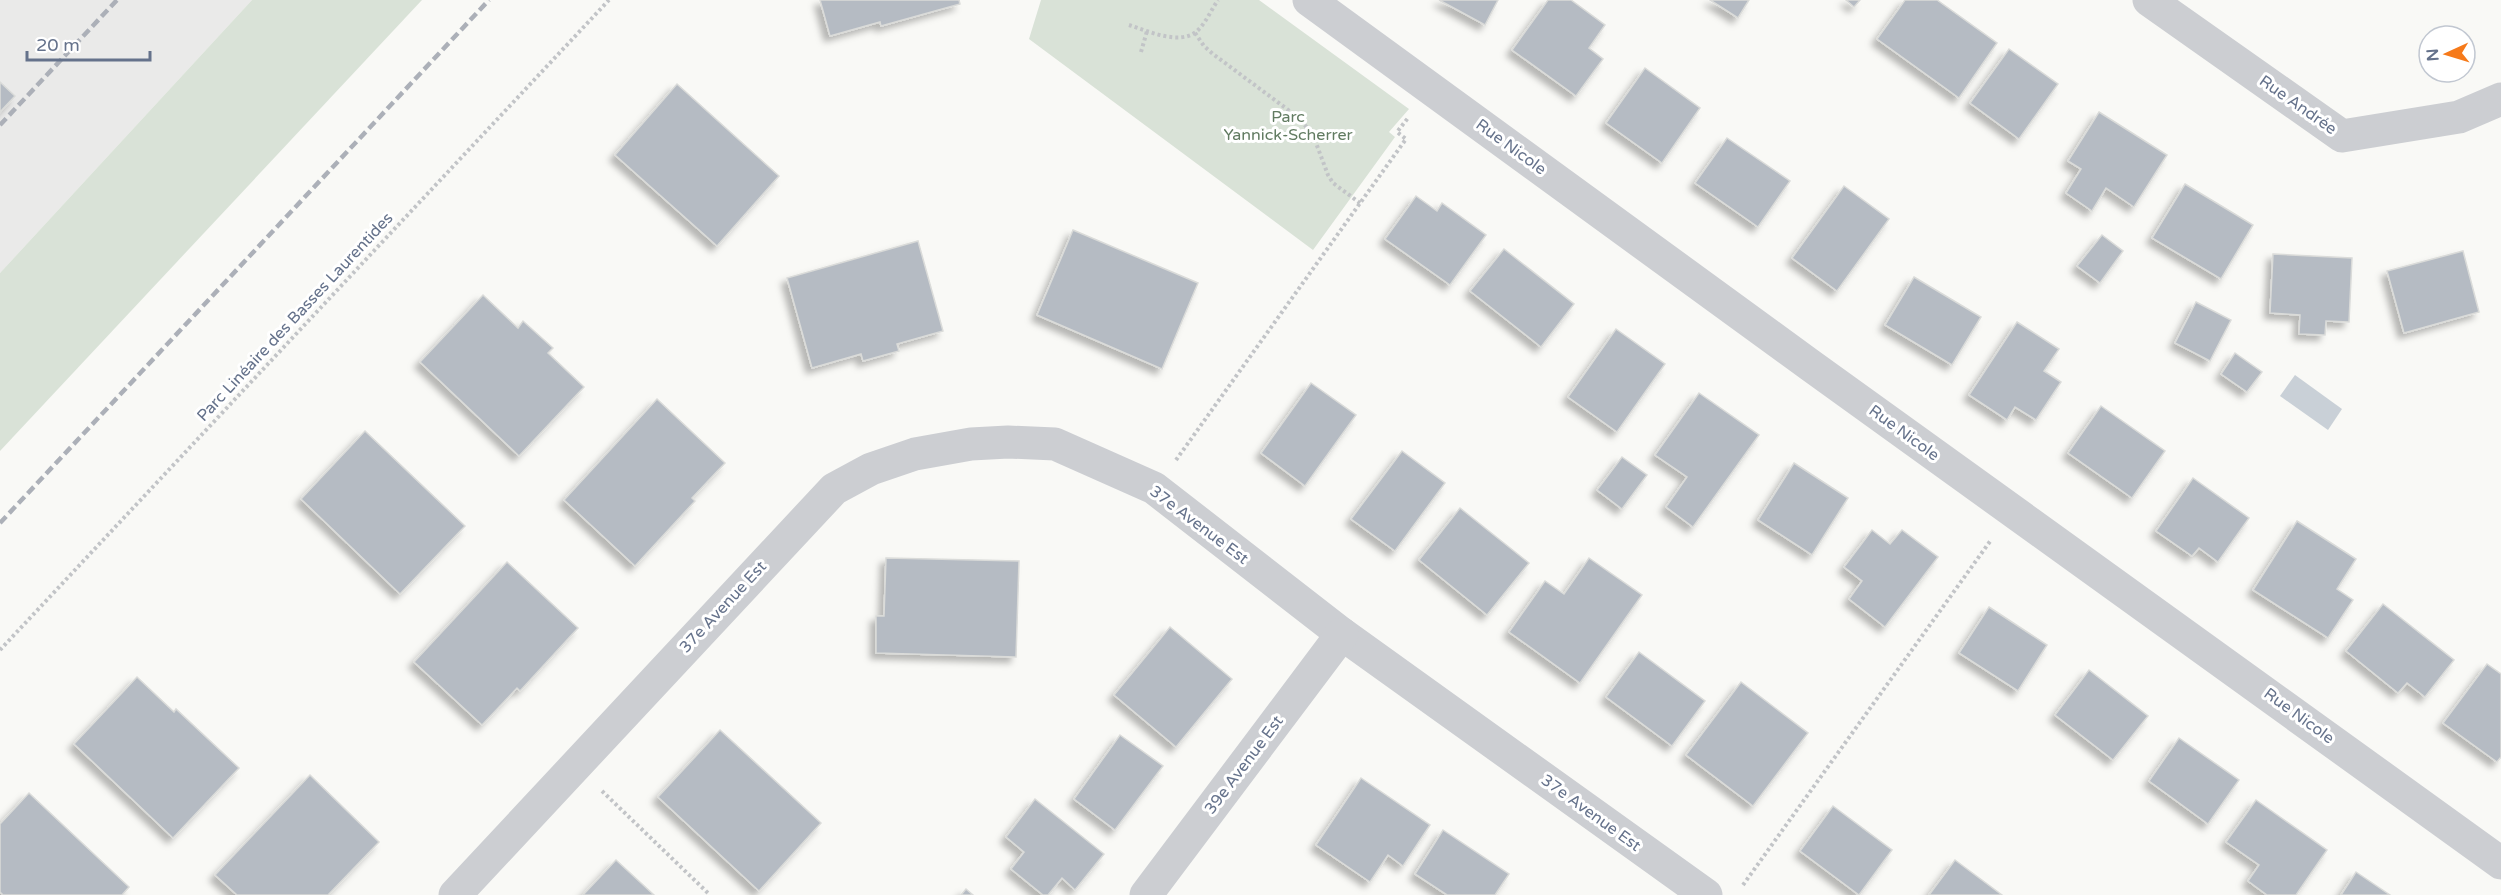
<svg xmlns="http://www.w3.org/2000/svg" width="2501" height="895" viewBox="0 0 2501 895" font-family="'Varela Round',sans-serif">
	<defs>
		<filter id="shadow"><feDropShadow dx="-5.5" dy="5.5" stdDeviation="3" flood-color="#0004"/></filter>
	</defs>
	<rect width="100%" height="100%" fill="#f9f9f6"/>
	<!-- built -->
	<path fill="#eaeae9" d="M 0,0 L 252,0 L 0,273 Z"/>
	<!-- green -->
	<g fill="#d9e2d7">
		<path d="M 252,0 L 422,0 L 0,451 L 0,273 Z"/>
		<path d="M 1041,0 L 1259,0 L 1409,109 L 1389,132 L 1395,137 L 1313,250 L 1029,39 Z"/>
	</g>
	<!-- water -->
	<path fill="#c9d0d7" d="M 2295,375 L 2342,409 L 2328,430 L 2280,396 Z"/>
	<!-- building -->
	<g fill="#b5bbc3" stroke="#dadbd9" stroke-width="1.5" filter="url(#shadow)">
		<path d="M 820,0 L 959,0 L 960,4 L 881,26 L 880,22 L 830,36 Z"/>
		<path d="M 1439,0 L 1498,0 L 1485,25 Z"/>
		<path d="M 1548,0 L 1571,0 L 1605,25 L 1589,48 L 1603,59 L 1576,96 L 1512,50 Z"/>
		<path d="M 1710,0 L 1749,0 L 1738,18 Z"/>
		<path d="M 1846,0 L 1860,0 L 1854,7 Z"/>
		<path d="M 1905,0 L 1937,0 L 1997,43 L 1959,98 L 1877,39 Z"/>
		<path d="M 2009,49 L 2058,84 L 2019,139 L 1970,103 Z"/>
		<path d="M 1645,68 L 1700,108 L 1662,163 L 1606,123 Z"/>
		<path d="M 0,82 L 15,96 L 0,112 Z"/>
		<path d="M 677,84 L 779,176 L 717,246 L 615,155 Z"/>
		<path d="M 2099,112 L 2167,155 L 2134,207 L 2106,188 L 2092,211 L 2066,193 L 2081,169 L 2068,161 Z"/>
		<path d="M 1727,138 L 1790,181 L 1758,227 L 1695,183 Z"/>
		<path d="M 2185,184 L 2253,225 L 2221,279 L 2152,238 Z"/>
		<path d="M 1844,186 L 1889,219 L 1837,291 L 1792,258 Z"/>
		<path d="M 1416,196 L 1437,211 L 1442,203 L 1486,235 L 1450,285 L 1385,239 Z"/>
		<path d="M 1073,230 L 1198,283 L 1162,369 L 1037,315 Z"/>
		<path d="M 2102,235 L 2123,251 L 2100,283 L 2077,266 Z"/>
		<path d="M 918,241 L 943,331 L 897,344 L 899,351 L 863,361 L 861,354 L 812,368 L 787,278 Z"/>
		<path d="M 1504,249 L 1574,304 L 1541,347 L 1470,291 Z"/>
		<path d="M 2463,251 L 2479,312 L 2404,333 L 2387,271 Z"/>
		<path d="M 2273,254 L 2352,258 L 2349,322 L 2326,321 L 2325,335 L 2299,334 L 2300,315 L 2270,313 Z"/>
		<path d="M 1914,277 L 1981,317 L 1952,365 L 1885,325 Z"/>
		<path d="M 483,295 L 518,328 L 523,321 L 553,348 L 548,353 L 584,387 L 519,456 L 420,362 Z"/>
		<path d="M 2196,302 L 2231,320 L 2210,361 L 2175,343 Z"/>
		<path d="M 2017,322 L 2059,349 L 2044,371 L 2061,382 L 2036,420 L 2015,407 L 2007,420 L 1969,395 Z"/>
		<path d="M 1616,329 L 1665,364 L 1617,432 L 1568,397 Z"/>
		<path d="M 2235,353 L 2262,372 L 2247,392 L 2221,374 Z"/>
		<path d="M 1311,383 L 1356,415 L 1305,486 L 1261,453 Z"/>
		<path d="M 1699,393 L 1759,435 L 1693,527 L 1666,507 L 1687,477 L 1655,455 Z"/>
		<path d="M 657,399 L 725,463 L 692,498 L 695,501 L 635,566 L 564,500 Z"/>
		<path d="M 2101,406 L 2165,451 L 2132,498 L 2068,453 Z"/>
		<path d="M 365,431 L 465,526 L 400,594 L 301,499 Z"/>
		<path d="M 1402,451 L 1445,483 L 1395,551 L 1351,519 Z"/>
		<path d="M 1622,457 L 1647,475 L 1622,509 L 1597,490 Z"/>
		<path d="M 1794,463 L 1848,498 L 1812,555 L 1758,520 Z"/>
		<path d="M 2193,478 L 2249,518 L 2218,562 L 2199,548 L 2192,556 L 2156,531 Z"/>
		<path d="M 1460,508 L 1529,563 L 1487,615 L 1419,560 Z"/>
		<path d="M 2297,521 L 2356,559 L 2337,589 L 2353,600 L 2328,638 L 2253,590 Z"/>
		<path d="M 1872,530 L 1890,544 L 1902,530 L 1938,557 L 1885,627 L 1849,599 L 1862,581 L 1844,567 Z"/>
		<path d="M 886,558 L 1019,561 L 1016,657 L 876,653 L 876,616 L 884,616 Z"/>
		<path d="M 1589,558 L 1642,595 L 1580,683 L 1509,632 L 1545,581 L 1564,594 Z"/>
		<path d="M 507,562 L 578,628 L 520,691 L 517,688 L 482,725 L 414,662 Z"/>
		<path d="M 2383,604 L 2454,660 L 2425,697 L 2407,683 L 2398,693 L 2346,651 Z"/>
		<path d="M 1989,607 L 2047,645 L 2018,691 L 1959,653 Z"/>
		<path d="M 1170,627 L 1232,679 L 1176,747 L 1114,695 Z"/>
		<path d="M 1639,652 L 1705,701 L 1672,746 L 1606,697 Z"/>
		<path d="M 2487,664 L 2501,674 L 2501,757 L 2497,762 L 2443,723 Z"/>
		<path d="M 2089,670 L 2148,716 L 2113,760 L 2055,715 Z"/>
		<path d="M 137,677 L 174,712 L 176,709 L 239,768 L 173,838 L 74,744 Z"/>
		<path d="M 1741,682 L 1808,733 L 1753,806 L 1686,755 Z"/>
		<path d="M 720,730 L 821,823 L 759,891 L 658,797 Z"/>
		<path d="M 1120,735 L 1163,766 L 1115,830 L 1074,799 Z"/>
		<path d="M 2179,738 L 2239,780 L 2208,824 L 2149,781 Z"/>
		<path d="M 310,775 L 379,842 L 328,895 L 237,895 L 215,875 Z"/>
		<path d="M 1361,778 L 1430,825 L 1403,866 L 1388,855 L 1370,882 L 1316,845 Z"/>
		<path d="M 29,793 L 129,887 L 122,895 L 3,895 L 0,892 L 0,824 Z"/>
		<path d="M 1035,799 L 1104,854 L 1075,890 L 1062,878 L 1048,895 L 1043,895 L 1011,869 L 1024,852 L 1006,837 Z"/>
		<path d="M 2256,800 L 2327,850 L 2296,895 L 2267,895 L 2248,881 L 2259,865 L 2226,842 Z"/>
		<path d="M 1833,806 L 1892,850 L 1859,895 L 1800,851 Z"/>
		<path d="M 1443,830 L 1509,874 L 1495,895 L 1447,895 L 1415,874 Z"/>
		<path d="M 616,860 L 654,895 L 583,895 Z"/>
		<path d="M 1955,860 L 2002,895 L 1929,895 Z"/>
		<path d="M 2356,872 L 2390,895 L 2341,895 Z"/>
		<path d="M 966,889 L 973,895 L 961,895 Z"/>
	</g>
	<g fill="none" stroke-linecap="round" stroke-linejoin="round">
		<!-- path -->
		<g stroke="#c2c4c7" stroke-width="4" stroke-dasharray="3 3" stroke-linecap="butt">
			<path d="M 1129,25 C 1148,31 1180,46 1197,31 C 1206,23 1211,10 1218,0"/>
			<path d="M 1195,33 L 1204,46 L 1213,54 L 1299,118 L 1313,135 L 1328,175 L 1333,183 L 1360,203"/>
			<path d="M 1141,52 L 1147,31"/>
			<path d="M 1176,460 L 1406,139 L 1397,132 L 1408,118"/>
			<path d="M 0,650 L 609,0"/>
			<path d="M 602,791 L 710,895"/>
			<path d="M 1743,885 L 1991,540"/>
		</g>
		<!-- minor -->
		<g stroke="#ccced2" stroke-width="33">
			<path d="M 1309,0 L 1810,365 L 2501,863"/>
			<path d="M 2149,0 L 2342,136 L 2459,117 L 2501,99"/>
			<path d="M 455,895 L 834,489 L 871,469 L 915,454 L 971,444 L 1008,442 L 1055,444 L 1154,488 L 1342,634 L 1706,895"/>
			<path d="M 1146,895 L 1342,634"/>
		</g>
		<!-- rail -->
		<g stroke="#acb0b8" stroke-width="4.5" stroke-dasharray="9 4.5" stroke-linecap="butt">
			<path d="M 0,125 L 117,0"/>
			<path d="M 0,523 L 489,0"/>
		</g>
	</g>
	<g text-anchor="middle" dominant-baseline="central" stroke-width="6" stroke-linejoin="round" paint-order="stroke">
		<!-- street labels -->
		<g font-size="16" fill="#65728b" stroke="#fff">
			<text transform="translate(2298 105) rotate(35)">Rue Andrée</text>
			<text transform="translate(1511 147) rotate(36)">Rue Nicole</text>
			<text transform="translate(295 317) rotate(-47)">Parc Linéaire des Basses Laurentides</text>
			<text transform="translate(1904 433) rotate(36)">Rue Nicole</text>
			<text transform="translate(1199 525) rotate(37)">37e Avenue Est</text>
			<text transform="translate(723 607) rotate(-47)">37e Avenue Est</text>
			<text transform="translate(2299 716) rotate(36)">Rue Nicole</text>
			<text transform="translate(1244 765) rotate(-53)">39e Avenue Est</text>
			<text transform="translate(1591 813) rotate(36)">37e Avenue Est</text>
		</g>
		<!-- park labels -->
		<g font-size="16" fill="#617b61" stroke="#fff">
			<text x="1288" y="117">Parc<tspan x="1288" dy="18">Yannick-Scherrer</tspan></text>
		</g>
	</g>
	<!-- north arrow -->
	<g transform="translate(2447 54) rotate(266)"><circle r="28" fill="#ffffff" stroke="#c1c7d1" stroke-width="1.5"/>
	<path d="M0-4.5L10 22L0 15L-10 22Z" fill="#f67a1a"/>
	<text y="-9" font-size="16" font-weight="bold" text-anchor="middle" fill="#65728b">N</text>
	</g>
	<!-- scale -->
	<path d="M27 51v9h123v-9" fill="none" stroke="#65728b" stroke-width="3"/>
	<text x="36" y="51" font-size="18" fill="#65728b" stroke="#ffffff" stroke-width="4.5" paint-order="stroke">20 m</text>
</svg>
